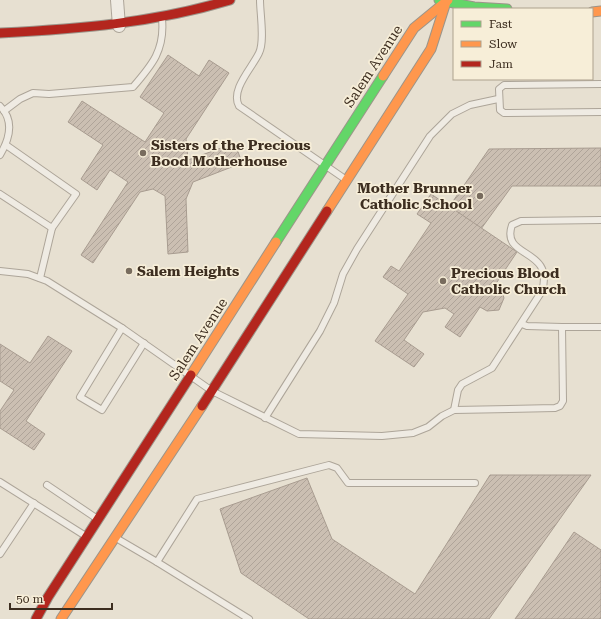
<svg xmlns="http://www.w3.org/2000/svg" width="601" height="619" viewBox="0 0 601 619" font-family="'Roboto Serif',serif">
	<defs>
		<pattern id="building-hatch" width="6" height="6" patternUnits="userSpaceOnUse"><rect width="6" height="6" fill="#cbbfb2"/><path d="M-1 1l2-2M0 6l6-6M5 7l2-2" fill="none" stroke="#afa499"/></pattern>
	</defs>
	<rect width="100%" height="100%" fill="#e7e0d1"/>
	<!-- building -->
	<g fill="url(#building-hatch)" stroke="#a89c90">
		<path d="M 168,55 L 199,76 L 209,60 L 229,73 L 186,139 L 188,160 L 235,143 L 242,163 L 193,182 L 186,199 L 188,252 L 168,254 L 165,196 L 153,189 L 140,192 L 93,263 L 81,255 L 128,182 L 110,170 L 97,190 L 81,179 L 103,145 L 68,122 L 82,101 L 145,142 L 164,113 L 140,97 Z"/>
		<path d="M 601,148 L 601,186 L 512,186 L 481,229 L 449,207 L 489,149 Z"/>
		<path d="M 431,194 L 517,252 L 495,285 L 501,289 L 504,298 L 499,310 L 487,311 L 480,307 L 460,337 L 445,327 L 454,314 L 445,308 L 423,312 L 404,340 L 424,354 L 414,367 L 375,341 L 408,294 L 383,277 L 391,266 L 399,271 L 431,223 L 417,214 Z"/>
		<path d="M 48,336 L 72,351 L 26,421 L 45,434 L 34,450 L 0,428 L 0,411 L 14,390 L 0,381 L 0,344 L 30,363 Z"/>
		<path d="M 490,475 L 591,475 L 489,619 L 309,619 L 241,573 L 220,509 L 307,478 L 332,539 L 415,594 Z"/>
		<path d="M 574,532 L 601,550 L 601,619 L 515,619 Z"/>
	</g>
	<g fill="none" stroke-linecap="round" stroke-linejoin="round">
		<defs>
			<g id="lane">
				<path d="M 260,0 C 260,14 265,41 259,53 C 252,68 230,90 239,106 L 345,179"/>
				<path d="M 601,84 L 504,85 L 499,89 L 500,110 L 504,113 L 601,112"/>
				<path d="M 0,106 C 15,121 9,140 0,155"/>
				<path d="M 4,111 L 20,99 L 33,93 L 49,94 L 133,87 C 152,65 165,50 162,19"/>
				<path d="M 0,194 L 52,228 L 76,194 L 6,145"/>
				<path d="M 0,271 L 28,274 L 47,281 L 122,328 L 212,391 L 299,434 L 382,436 L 413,433 L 428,427 L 442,416 L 454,410 L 555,408 L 560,406 L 563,401 L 562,327 L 601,327"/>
				<path d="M 40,278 L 52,228"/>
				<path d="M 522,324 L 527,326 L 562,327"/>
				<path d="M 122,328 L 80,397 L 102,410 L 144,343"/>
				<path d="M 454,410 L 458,390 L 462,384 L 492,368 L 542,291 C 555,247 500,259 512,225 L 521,221 L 601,220"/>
				<path d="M 265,418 L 320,331 L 334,303 L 343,274 L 357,249 L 430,136 L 452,114 L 470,105 L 498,99"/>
				<path d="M 0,482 L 84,535"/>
				<path d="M 47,485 L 96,518"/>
				<path d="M 116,538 L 157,562 L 197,499 L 329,465 L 337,468 L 348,483 L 475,483"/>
				<path d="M 0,554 L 34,503"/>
				<path d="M 157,562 L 249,619"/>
			</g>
			<path id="street" d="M 117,0 L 119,26"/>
			<g id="fast">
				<path d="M 439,0 L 474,7 L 507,9"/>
				<path d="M 276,242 L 383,76"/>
			</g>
			<g id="slow">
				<path d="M 592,12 L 601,11"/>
				<path d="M 383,76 L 414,28 L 448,0"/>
				<path d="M 327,211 L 431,49 L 446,2"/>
				<path d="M 191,375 L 276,242"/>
				<path d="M 61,619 L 202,406"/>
			</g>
			<g id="jam">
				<path d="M 0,33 C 78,29 154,23 230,0"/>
				<path d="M 202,406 L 327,211"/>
				<path d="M 36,619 L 48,597 L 191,375"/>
			</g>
		</defs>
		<!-- lane casing -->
		<use href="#lane" stroke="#ada599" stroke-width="8"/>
		<!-- street casing -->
		<use href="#street" stroke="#ada599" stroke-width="14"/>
		<!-- fast casing -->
		<use href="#fast" stroke="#9c958a" stroke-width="11"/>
		<!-- slow casing -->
		<use href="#slow" stroke="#9c958a" stroke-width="11"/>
		<!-- jam casing -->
		<use href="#jam" stroke="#9c958a" stroke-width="11"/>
		<!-- lane -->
		<use href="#lane" stroke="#efebe3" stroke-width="6"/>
		<!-- street -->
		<use href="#street" stroke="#efebe3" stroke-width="12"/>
		<!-- fast -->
		<use href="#fast" stroke="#63d668" stroke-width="9"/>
		<!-- slow -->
		<use href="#slow" stroke="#ff974d" stroke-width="9"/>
		<!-- jam -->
		<use href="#jam" stroke="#b3261e" stroke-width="9"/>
	</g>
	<!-- markers -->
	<g fill="#786c5e" stroke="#f7eed8" stroke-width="1.5">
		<circle cx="143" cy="153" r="4"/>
		<circle cx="480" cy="196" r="4"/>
		<circle cx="129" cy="271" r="4"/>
		<circle cx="443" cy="281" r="4"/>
	</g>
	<g text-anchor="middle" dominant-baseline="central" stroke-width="3.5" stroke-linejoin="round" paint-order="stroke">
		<!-- street labels -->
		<g font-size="14" fill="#3d2e20" stroke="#f7eed8">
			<text transform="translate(373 66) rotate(-57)">Salem Avenue</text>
			<text transform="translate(198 339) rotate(-57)">Salem Avenue</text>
		</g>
		<!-- poi labels -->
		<g font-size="14" font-weight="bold" fill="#3d2e20" stroke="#f7eed8" text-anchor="start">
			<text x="151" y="145">Sisters of the Precious<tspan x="151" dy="16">Bood Motherhouse</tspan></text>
			<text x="472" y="188" text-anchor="end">Mother Brunner<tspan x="472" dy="16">Catholic School</tspan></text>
			<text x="137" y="271">Salem Heights</text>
			<text x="451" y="273">Precious Blood<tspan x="451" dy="16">Catholic Church</tspan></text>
		</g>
	</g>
	<!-- legend -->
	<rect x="453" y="8" width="140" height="72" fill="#f7eed8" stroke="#ada18e"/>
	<rect x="461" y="21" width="20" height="6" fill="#63d668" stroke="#ada18e"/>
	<text x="489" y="28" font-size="12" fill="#3d2e20">Fast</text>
	<rect x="461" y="41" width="20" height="6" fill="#ff974d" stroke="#ada18e"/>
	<text x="489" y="48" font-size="12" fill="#3d2e20">Slow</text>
	<rect x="461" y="61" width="20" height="6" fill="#b3261e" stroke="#ada18e"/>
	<text x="489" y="68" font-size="12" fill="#3d2e20">Jam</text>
	<!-- scale -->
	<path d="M10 603v6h102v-6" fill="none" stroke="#3d2e20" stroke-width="2"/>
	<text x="16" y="603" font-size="12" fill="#3d2e20" stroke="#f7eed8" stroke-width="3" paint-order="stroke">50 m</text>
</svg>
